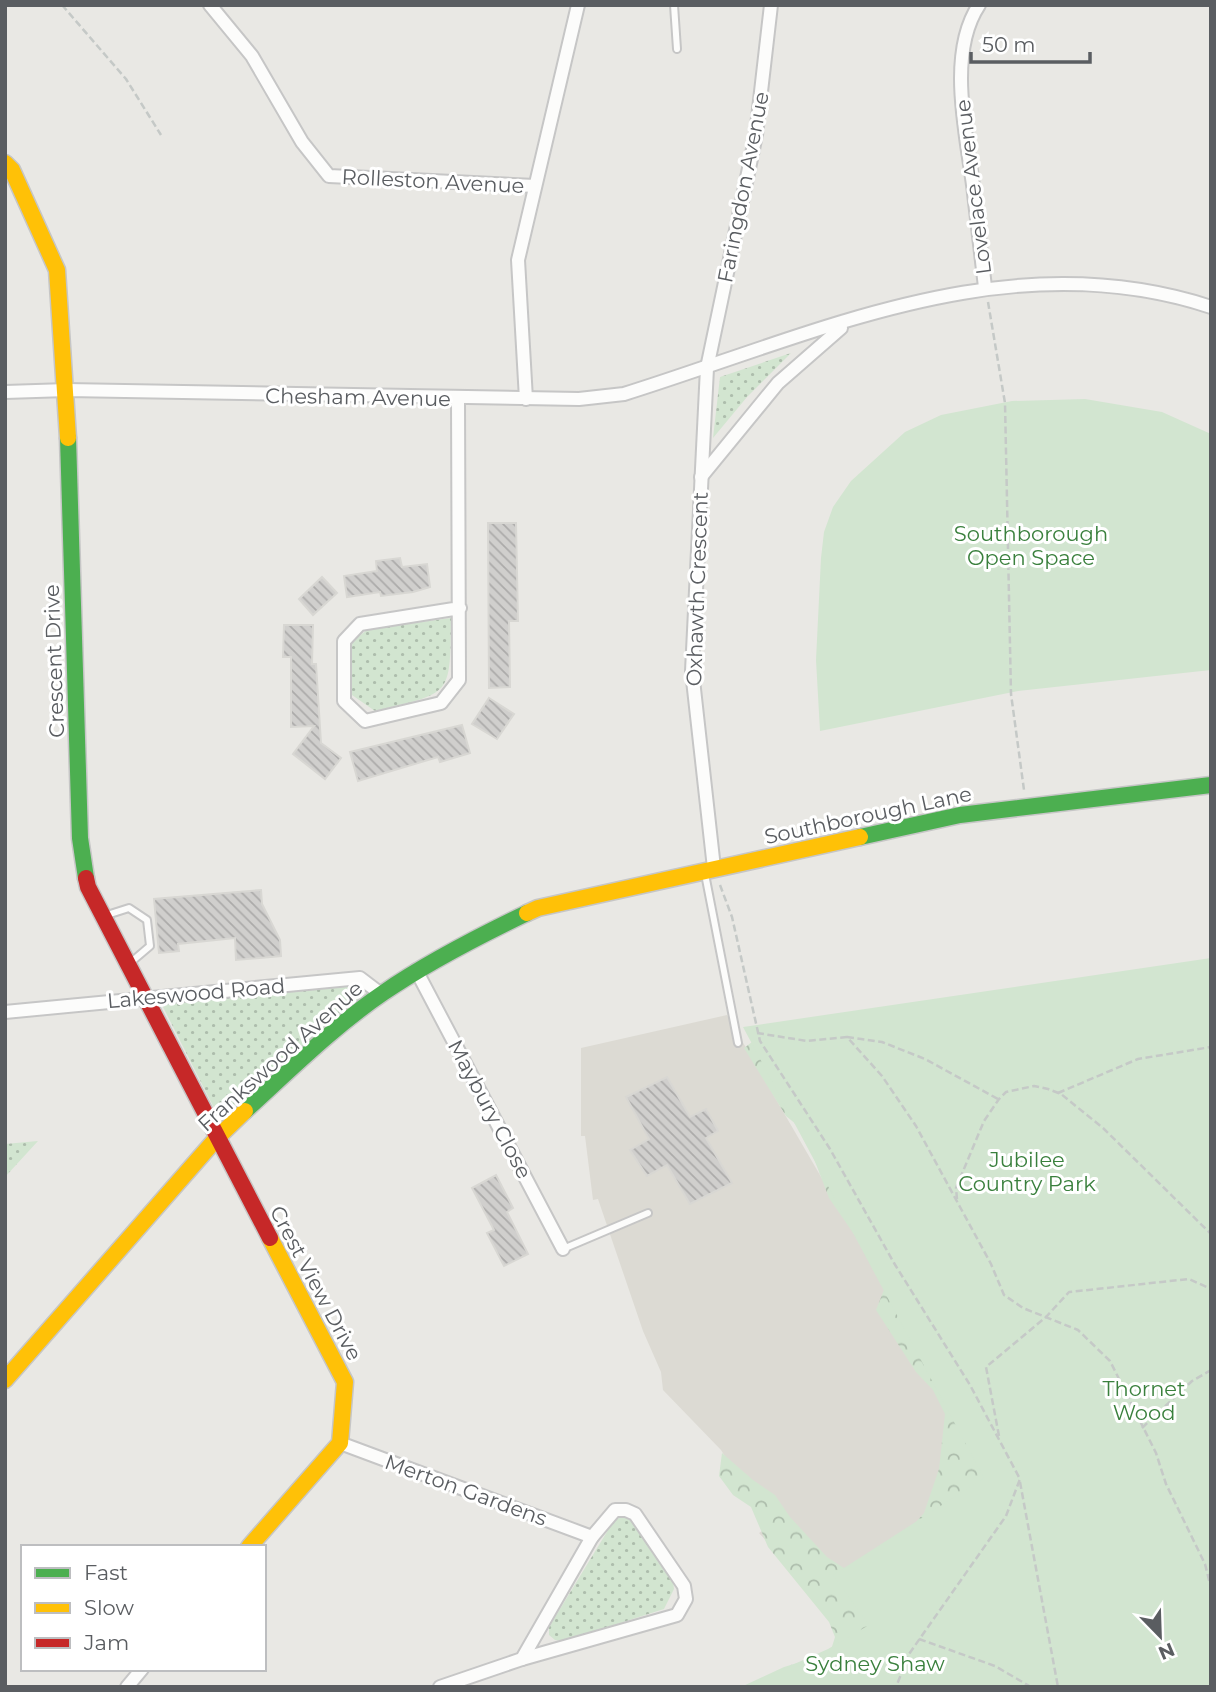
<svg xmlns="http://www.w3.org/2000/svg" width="1216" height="1692" viewBox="0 0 1216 1692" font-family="Montserrat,sans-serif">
	<defs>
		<pattern id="grass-dots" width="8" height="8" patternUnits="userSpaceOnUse" patternTransform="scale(1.75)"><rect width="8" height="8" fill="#d2e5d0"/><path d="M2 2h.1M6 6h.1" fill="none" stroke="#adbdac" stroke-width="1.8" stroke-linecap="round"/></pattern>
		<pattern id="forest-crowns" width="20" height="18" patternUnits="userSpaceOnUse" patternTransform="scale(1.75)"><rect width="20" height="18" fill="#d2e5d0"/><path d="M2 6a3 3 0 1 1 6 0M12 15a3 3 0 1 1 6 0" fill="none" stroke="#adbdac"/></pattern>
		<pattern id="building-back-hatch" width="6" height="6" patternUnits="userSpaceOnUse" patternTransform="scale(1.75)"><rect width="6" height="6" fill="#d0cfcd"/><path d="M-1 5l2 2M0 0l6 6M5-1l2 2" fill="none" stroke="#acabaa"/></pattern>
	</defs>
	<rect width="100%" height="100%" fill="#e9e8e4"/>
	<!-- education -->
	<path fill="#dcdad3" d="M 727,1015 L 1000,1485 L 819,1597 L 759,1533 L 769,1527 L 721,1450 L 663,1390 L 661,1372 L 643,1331 L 598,1199 L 593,1200 L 585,1136 L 581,1136 L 581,1048 Z"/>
	<!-- grass -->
	<g fill="url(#grass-dots)">
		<path d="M 791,353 L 747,397 L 713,438 L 720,377 Z"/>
		<path d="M 451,618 C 450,698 452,692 375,711 L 352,695 L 352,642 L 368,629 Z"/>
		<path d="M 354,986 L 364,997 L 223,1115 L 213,1106 L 160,1001 Z"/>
		<path d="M 38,1141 L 5,1177 L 5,1144 Z"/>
		<path d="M 623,1515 L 635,1521 L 673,1581 L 674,1589 L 664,1609 L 564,1641 L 555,1640 L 549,1635 L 549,1627 L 613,1522 Z"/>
	</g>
	<!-- forest -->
	<path fill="url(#forest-crowns)" d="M 756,1039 L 990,1426 L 1010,1687 L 741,1687 L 784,1667 L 830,1653 L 835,1637 L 829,1622 L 768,1547 L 751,1507 L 733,1495 L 719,1476 L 722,1453 L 753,1480 L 775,1495 L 790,1517 L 827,1557 L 847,1570 L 907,1532 L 924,1513 L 939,1469 L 945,1414 L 933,1390 L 916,1372 L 876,1310 L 887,1282 L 829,1198 L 803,1130 L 786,1116 L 744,1048 Z"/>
	<!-- park -->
	<g fill="#d2e5d0">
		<path d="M 1085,399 L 1162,412 L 1211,434 L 1211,670 L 1018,691 L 820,731 L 816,660 L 821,558 L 824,532 L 833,507 L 851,481 L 905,432 L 941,415 L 1012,401 Z"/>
		<path d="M 1211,958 L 1211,1687 L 743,1687 L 828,1649 L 869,1625 L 833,1575 L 984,1478 L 743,1027 Z"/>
	</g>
	<!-- building -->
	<g fill="url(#building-back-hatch)" stroke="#d8d7d3" stroke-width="2">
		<path d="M 488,523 L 516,523 L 518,621 L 509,621 L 510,687 L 489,688 Z"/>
		<path d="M 400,558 L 402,567 L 427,564 L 430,587 L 413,592 L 381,596 L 380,592 L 347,597 L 344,576 L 377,571 L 376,561 Z"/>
		<path d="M 322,577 L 337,593 L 313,615 L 299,599 Z"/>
		<path d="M 284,625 L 313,625 L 312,664 L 316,664 L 321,743 L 341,758 L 325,779 L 293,754 L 314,726 L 291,727 L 291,657 L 283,657 Z"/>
		<path d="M 489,698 L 514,714 L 497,739 L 472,724 Z"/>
		<path d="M 462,725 L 470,753 L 440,762 L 438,757 L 358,781 L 350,752 Z"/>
		<path d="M 261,890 L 262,904 L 280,940 L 281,956 L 236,960 L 235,938 L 178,944 L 179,951 L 159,953 L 154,899 Z"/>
		<path d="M 667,1077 L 690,1117 L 706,1109 L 718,1131 L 706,1138 L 732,1183 L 690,1204 L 667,1165 L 647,1176 L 630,1150 L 649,1139 L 626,1097 Z"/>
		<path d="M 496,1175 L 513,1208 L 507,1212 L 528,1254 L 504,1266 L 487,1233 L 494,1230 L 472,1188 Z"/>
	</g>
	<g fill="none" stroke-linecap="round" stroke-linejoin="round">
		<defs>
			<g id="lane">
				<path d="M 674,5 L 677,49"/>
				<path d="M 705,874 L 738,1043"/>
				<path d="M 107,915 L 129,908 L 147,920 L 150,946 L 130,963"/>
				<path d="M 563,1249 L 648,1213"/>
			</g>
			<g id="street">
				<path d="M 210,5 L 252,56 L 302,142 L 329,176 L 535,186"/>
				<path d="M 979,5 C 947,53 966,132 973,185 C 977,219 981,253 985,287"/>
				<path d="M 5,392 L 67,390 L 579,399 L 624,394 C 816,334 1007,240 1211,307"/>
				<path d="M 458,399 L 459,680 L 441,703 L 365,721 L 344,701 L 344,641 L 360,624 L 460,608"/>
				<path d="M 526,399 L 518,260 L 578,5"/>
				<path d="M 701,477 L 778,383 L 841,328"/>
				<path d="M 714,868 L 692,671 L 707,368 L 756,135 L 771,5"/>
				<path d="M 416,970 L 563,1249"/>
				<path d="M 5,1012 L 360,978 L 381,994"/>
				<path d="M 340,1443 L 592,1537 L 615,1510 L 626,1510 L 635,1514 L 684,1586 L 686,1599 L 677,1615 L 522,1659"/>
				<path d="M 127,1687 L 142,1669"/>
				<path d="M 440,1687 L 522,1659 L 592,1537"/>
			</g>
			<g id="fast">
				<path d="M 68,438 L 80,838 L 86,878"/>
				<path d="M 860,837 L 960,815 L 1211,785"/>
				<path d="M 245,1111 C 289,1071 333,1027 383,993 C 428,962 477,937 527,913"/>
			</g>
			<g id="slow">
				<path d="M 5,163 L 12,170 L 57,270 L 68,438"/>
				<path d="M 527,913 L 538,908 L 860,837"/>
				<path d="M 5,1380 L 216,1139 L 245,1111"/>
				<path d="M 249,1547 L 340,1443 L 345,1382 L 270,1238"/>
			</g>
			<path id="jam" d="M 86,878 L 88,887 L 270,1238"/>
		</defs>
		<!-- lane casing -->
		<use href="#lane" stroke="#c6c6c6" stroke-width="10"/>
		<!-- street casing -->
		<use href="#street" stroke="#c6c6c6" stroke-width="16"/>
		<!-- fast casing -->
		<use href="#fast" stroke="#c6c6c6" stroke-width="19"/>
		<!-- slow casing -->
		<use href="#slow" stroke="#c6c6c6" stroke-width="19"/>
		<!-- jam casing -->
		<use href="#jam" stroke="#c6c6c6" stroke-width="19"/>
		<!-- path -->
		<g stroke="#c5c9c7" stroke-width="2.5" stroke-dasharray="7 3.5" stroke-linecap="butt">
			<path d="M 62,5 L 126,79 L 161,135"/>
			<path d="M 988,302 L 1005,403 L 1011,694 L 1024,790"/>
			<path d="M 720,885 L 732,917 L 760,1041 L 830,1149 L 894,1263 L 970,1385 L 1020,1479 L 1006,1516 L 909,1654 L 896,1687"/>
			<path d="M 757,1033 L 807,1041 L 847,1037 L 882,1076 L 916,1126 L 991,1264 L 1004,1295 L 1023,1308 L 1078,1330 L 1110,1361 L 1156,1453 L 1166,1484 L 1205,1564 L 1211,1588"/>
			<path d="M 847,1037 L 882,1042 L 925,1059 L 998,1099"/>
			<path d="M 1058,1093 L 1138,1059 L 1211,1047"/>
			<path d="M 957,1199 L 956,1188 L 984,1121 L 999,1099 L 1006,1092 L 1034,1086 L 1048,1089 L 1061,1094 L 1103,1128 L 1211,1234"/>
			<path d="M 1142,1428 L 1192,1381 L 1211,1370"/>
			<path d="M 999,1436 L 986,1367 L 1046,1317 L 1069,1292 L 1189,1279 L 1211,1289"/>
			<path d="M 1020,1482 L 1058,1687"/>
			<path d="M 919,1639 L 995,1666 L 1031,1687"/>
		</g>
		<!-- lane -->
		<use href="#lane" stroke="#fcfcfb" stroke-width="6"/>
		<!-- street -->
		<use href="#street" stroke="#fcfcfb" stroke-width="12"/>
		<!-- fast -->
		<use href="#fast" stroke="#4caf50" stroke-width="16"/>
		<!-- slow -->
		<use href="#slow" stroke="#ffc107" stroke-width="16"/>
		<!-- jam -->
		<use href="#jam" stroke="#c62828" stroke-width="16"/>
	</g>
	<g text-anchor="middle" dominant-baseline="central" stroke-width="6" stroke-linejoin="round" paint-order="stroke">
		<!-- street labels -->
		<g font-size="21" fill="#5a5d61" stroke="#fff">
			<text transform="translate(433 181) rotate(3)">Rolleston Avenue</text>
			<text transform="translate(743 187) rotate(-79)">Faringdon Avenue</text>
			<text transform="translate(973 187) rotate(-97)">Lovelace Avenue</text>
			<text transform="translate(358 397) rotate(1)">Chesham Avenue</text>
			<text transform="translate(697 589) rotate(-88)">Oxhawth Crescent</text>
			<text transform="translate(54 661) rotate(-92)">Crescent Drive</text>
			<text transform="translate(868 815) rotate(-12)">Southborough Lane</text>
			<text transform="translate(196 993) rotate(-5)">Lakeswood Road</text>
			<text transform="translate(280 1056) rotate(-42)">Frankswood Avenue</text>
			<text transform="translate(490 1109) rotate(62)">Maybury Close</text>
			<text transform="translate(316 1283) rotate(62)">Crest View Drive</text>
			<text transform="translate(466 1490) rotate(20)">Merton Gardens</text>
		</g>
		<!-- park labels -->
		<g font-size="21" fill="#3a803d" stroke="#fff">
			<text x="1031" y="533">Southborough<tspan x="1031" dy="24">Open Space</tspan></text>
			<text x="1027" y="1159">Jubilee<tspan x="1027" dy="24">Country Park</tspan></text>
			<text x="1144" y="1388">Thornet<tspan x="1144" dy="24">Wood</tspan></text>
			<text x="875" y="1663">Sydney Shaw</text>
		</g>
	</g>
	<!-- border -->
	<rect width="1216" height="1692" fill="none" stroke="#5a5d61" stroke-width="14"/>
	<!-- legend -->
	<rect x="21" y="1545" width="245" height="126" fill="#ffffff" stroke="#bdbec0" stroke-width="2"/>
	<rect x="35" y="1568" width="35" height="10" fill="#4caf50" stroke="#bdbec0" stroke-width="2"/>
	<text x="84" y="1580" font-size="21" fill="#5a5d61">Fast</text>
	<rect x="35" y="1603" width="35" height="10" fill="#ffc107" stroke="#bdbec0" stroke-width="2"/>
	<text x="84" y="1615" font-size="21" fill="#5a5d61">Slow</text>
	<rect x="35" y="1638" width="35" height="10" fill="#c62828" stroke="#bdbec0" stroke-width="2"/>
	<text x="84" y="1650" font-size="21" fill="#5a5d61">Jam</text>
	<!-- north arrow -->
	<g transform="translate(1160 1636) rotate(157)" stroke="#ffffff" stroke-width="5" paint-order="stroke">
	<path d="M0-5L12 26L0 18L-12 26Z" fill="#5a5d61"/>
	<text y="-10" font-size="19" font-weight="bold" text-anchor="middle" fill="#5a5d61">N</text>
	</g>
	<!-- scale -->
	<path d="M971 52v10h119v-10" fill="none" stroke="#5a5d61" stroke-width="3.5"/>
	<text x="982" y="52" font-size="21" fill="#5a5d61" stroke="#ffffff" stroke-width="5" paint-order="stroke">50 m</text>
</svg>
